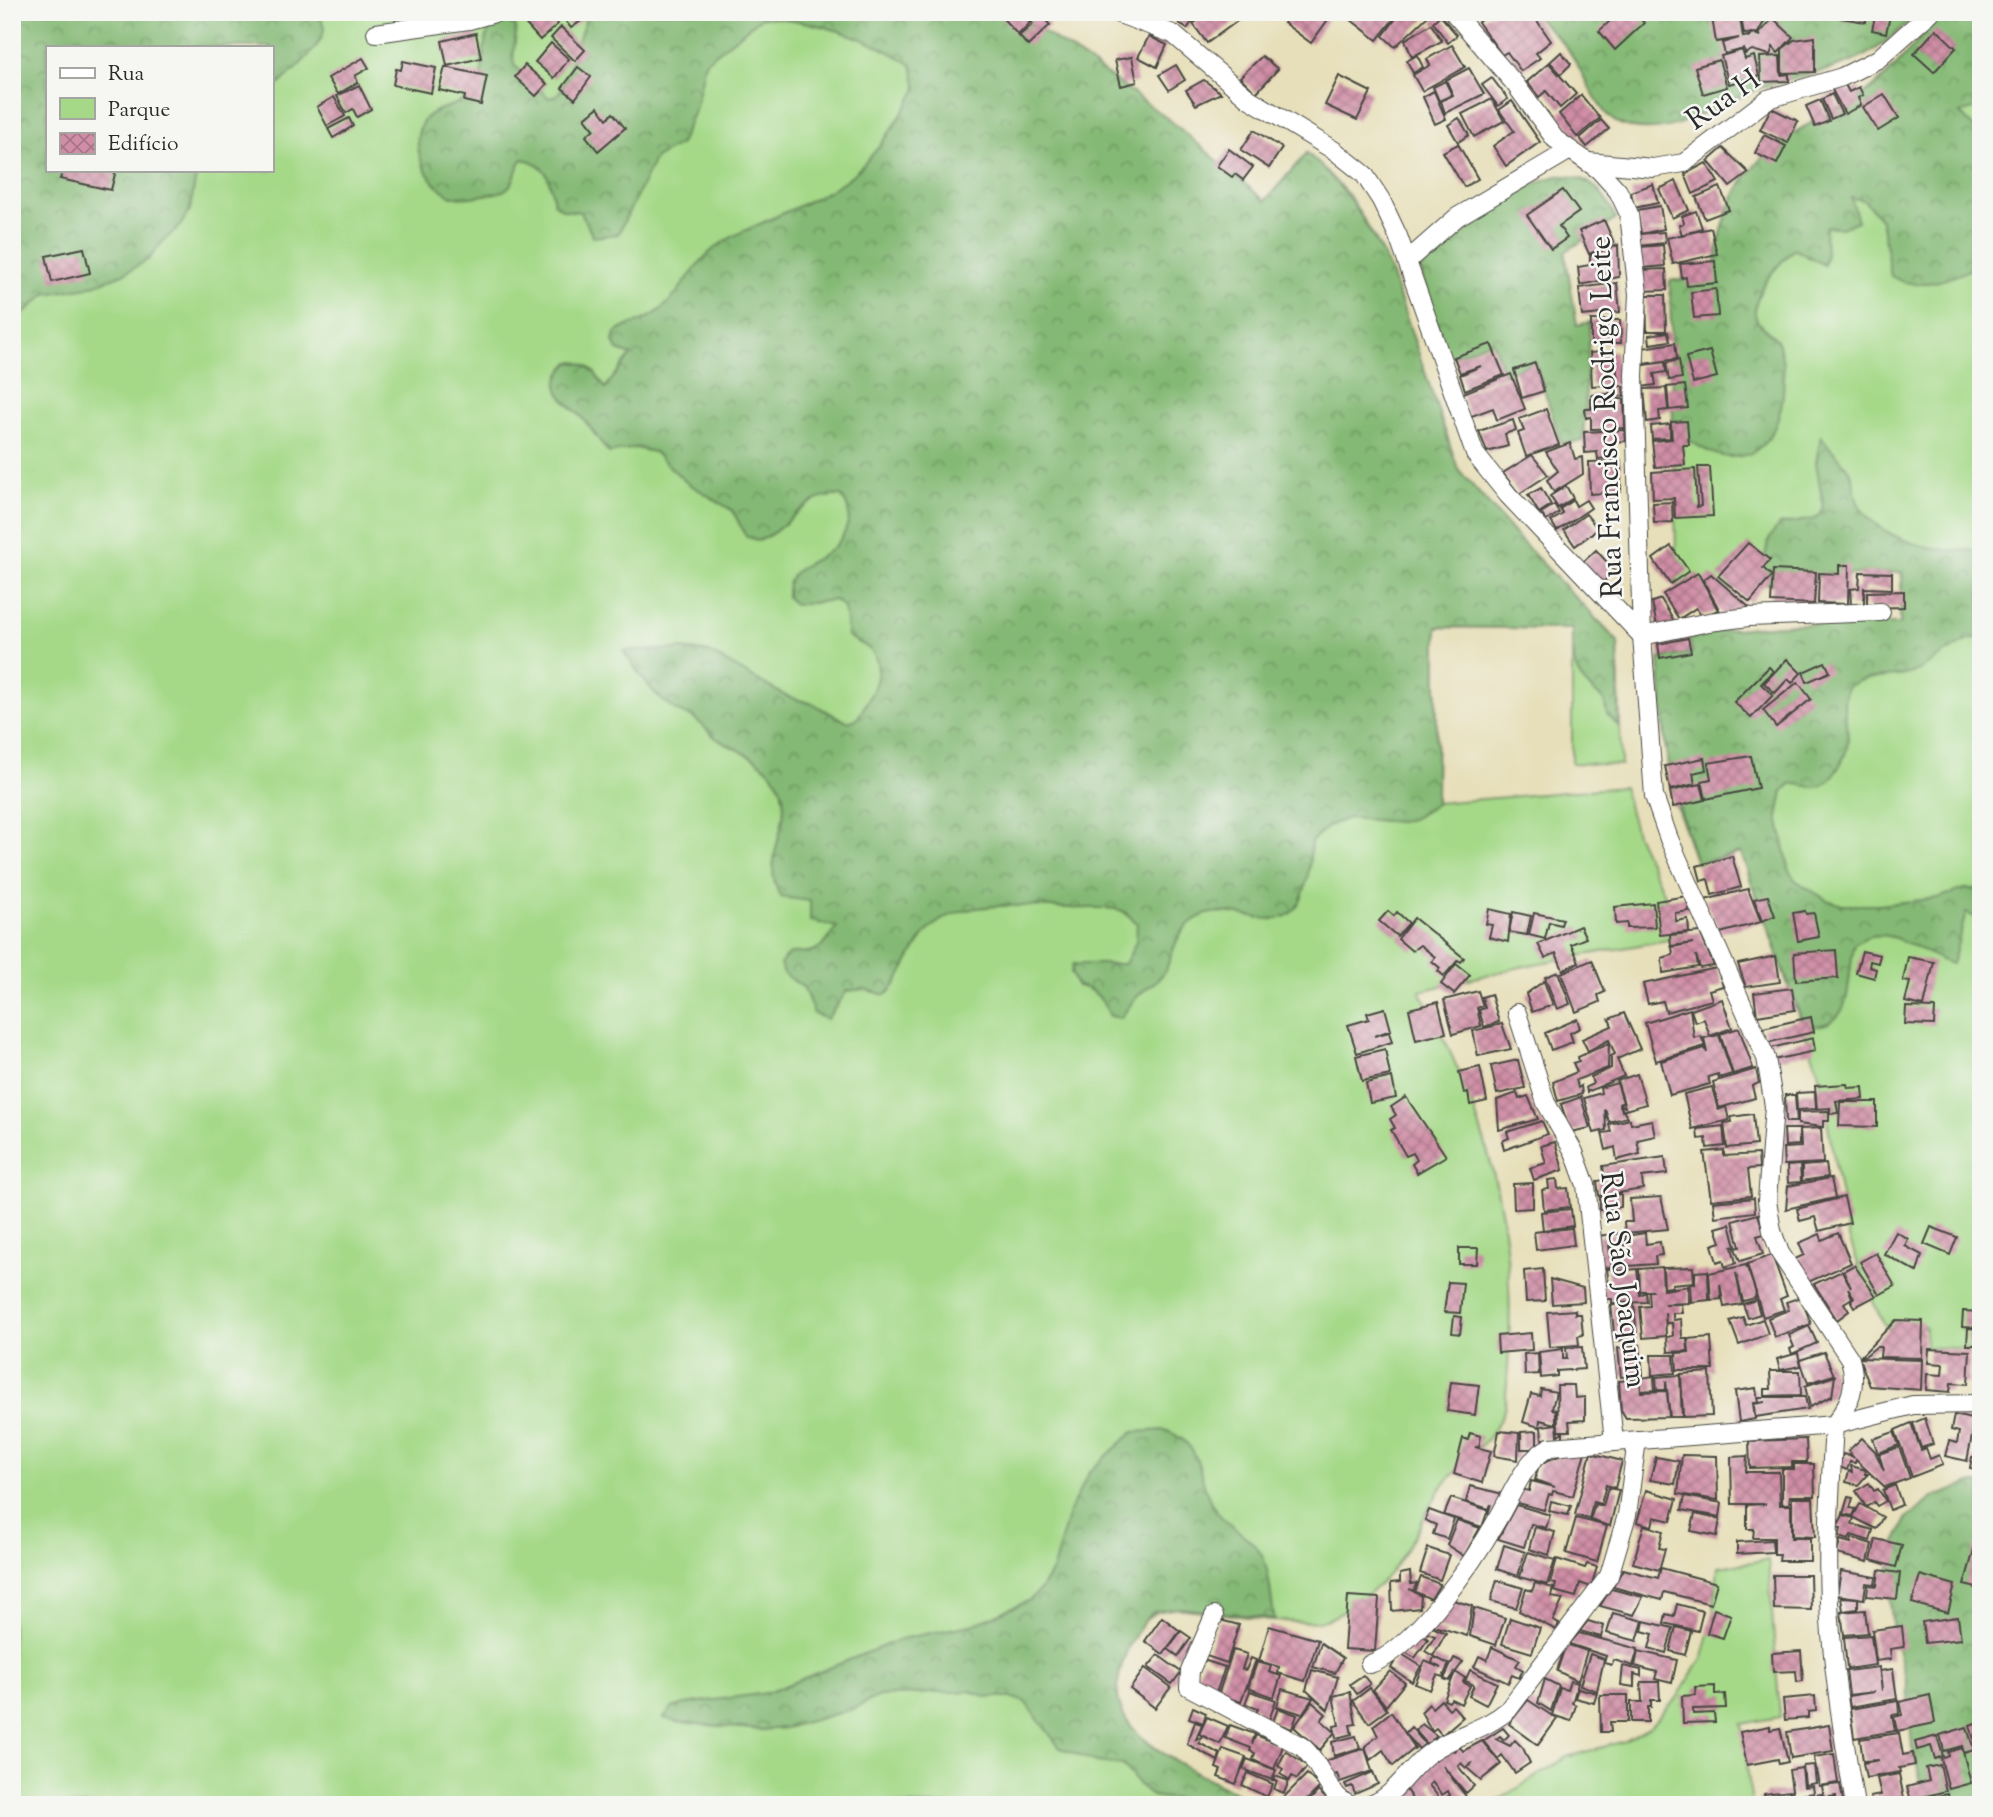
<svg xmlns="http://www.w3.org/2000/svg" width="1993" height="1817" viewBox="0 0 1993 1817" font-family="'Sorts Mill Goudy',serif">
	<defs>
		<pattern id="forest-crowns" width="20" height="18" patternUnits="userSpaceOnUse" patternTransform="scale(1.75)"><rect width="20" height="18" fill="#84b974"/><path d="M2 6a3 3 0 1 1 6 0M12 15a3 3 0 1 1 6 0" fill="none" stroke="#6c975f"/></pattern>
		<pattern id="building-cross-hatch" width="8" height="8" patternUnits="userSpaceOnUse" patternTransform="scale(1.75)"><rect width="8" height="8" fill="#d08ea6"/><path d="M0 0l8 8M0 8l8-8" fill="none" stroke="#a97487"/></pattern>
	</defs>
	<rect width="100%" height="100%" fill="#f6f6f2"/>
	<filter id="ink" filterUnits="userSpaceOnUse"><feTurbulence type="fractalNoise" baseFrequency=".0143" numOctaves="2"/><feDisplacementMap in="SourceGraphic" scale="14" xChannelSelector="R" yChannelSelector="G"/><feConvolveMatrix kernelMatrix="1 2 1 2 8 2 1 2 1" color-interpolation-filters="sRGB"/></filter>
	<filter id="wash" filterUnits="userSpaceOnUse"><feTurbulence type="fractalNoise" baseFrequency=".00686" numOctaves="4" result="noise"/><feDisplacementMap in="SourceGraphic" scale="28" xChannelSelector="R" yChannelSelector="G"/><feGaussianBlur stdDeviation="1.57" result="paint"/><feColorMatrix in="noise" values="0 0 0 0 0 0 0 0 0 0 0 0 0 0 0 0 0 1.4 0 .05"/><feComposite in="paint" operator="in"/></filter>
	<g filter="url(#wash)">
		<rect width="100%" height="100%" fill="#e7dfb9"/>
		<!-- green -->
		<g fill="#a5d988" stroke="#68825a" stroke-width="2" fill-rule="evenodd">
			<path d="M 12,12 L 1013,12 L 1089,62 L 1172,122 L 1265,201 L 1307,153 L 1349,195 L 1377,242 L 1390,270 L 1458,469 L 1517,537 L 1618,642 L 1621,765 L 1572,763 L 1572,629 L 1437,627 L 1436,803 L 1623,787 L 1636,834 L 1684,937 L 1529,965 L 1420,991 C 1497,1136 1521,1241 1505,1406 C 1495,1443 1458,1462 1438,1493 C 1422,1519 1411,1547 1391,1571 C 1377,1589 1350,1611 1328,1619 C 1291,1630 1208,1607 1164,1608 C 1143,1616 1132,1636 1125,1656 C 1118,1674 1114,1695 1122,1713 C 1142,1753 1222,1783 1259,1805 L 12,1805 ZM 47,47 L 271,47 L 271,170 L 47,170 Z"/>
			<path d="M 1944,12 L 1981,12 L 1981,1349 L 1925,1347 L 1925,1326 L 1886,1328 L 1867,1289 L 1848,1235 L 1818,1070 L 1741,853 L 1696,863 L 1675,802 L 1665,746 L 1659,659 L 1692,653 L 1689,637 C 1759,621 1830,624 1900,624 L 1902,572 L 1824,576 L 1677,596 L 1670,281 L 1714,276 C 1721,208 1742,161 1804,127 C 1825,115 1850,105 1870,90 C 1898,68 1919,37 1944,12 Z"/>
			<path d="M 1768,1560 L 1780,1717 L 1742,1724 L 1752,1805 L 1491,1805 L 1567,1757 L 1625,1741 L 1650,1727 L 1677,1698 L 1703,1657 L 1713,1619 L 1718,1567 Z"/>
		</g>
		<!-- forest -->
		<g fill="url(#forest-crowns)" stroke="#587250" stroke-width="2">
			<path d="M 12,12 L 318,12 C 320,17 324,24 324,28 C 324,48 284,77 271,93 L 271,47 L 47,47 L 47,170 L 197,170 L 190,210 L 178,229 L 164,240 L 149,259 L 123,274 L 88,287 L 46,294 L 12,324 Z"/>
			<path d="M 588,12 L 1013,12 L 1089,62 L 1172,122 L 1265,201 L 1307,153 C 1346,187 1368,224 1390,270 L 1458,469 L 1517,537 L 1618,642 L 1619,727 L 1607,714 L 1604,700 C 1573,677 1572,667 1572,629 L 1437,627 L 1436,804 L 1414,818 L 1399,822 L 1348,818 L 1328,826 L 1311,842 C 1306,977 1240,886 1193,921 C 1174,935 1174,953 1165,971 C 1160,980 1149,986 1141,993 C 1133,1000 1127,1009 1121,1018 L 1110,1016 C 1102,999 1096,989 1077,986 L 1071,973 L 1073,964 L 1125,964 L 1136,942 L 1137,923 C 1132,919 1126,912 1120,910 C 1106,906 1087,909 1072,908 C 1033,907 971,898 937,923 C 911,942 903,984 885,995 L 864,989 L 847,991 L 827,1019 L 814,1014 L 804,988 L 784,974 L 780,965 C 788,948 799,955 813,951 C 825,947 831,936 837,927 L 810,921 L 810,901 L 781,897 C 756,858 801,819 776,779 C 763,759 739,751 719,740 C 710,735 704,725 695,719 C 690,715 682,714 676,710 C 652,696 639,672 623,651 L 682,649 L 710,653 L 786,696 L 813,704 L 847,722 L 857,719 C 867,702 888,672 872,652 C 866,644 857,642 848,637 L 844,608 L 835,600 L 795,605 L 787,597 C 787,593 787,585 789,581 C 798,559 836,561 847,526 C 851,514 849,505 841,496 C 804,493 789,529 758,541 L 745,535 L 733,511 L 686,482 L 654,452 L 635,448 L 609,453 C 600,442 593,431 585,421 C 568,401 541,390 570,362 C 591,362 595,373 605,388 L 631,355 L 618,350 L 613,342 L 615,333 C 633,321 647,323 666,305 C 685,286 696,261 719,245 C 737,232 757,226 777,216 C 803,204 839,189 860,168 C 883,145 901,117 917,89 L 912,65 C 866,36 816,20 762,17 L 705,62 L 696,106 L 680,144 L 655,158 L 618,234 L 593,237 L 581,212 L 564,210 L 554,204 C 550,181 549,164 523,159 C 514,168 517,183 505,190 C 500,193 490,194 484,195 C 473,197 459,200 448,194 C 426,181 411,149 421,125 C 429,105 461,109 474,92 C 488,73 479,45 491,26 L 502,20 L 515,25 C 518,39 511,51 514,65 L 549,98 L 556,96 L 562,88 Z"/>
			<path d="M 1532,12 L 1919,12 C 1900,29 1883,47 1860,58 C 1829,73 1795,76 1763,87 C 1720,102 1663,147 1616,122 C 1596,111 1582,67 1566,47 C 1556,35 1543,24 1532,12 Z"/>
			<path d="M 1944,12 L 1981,12 L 1981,103 L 1977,108 L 1960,113 L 1981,136 L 1981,263 C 1957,278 1917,293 1891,276 L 1881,220 L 1864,200 L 1851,198 L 1858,221 L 1841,228 L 1827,226 C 1822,239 1829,251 1824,265 L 1794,249 C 1777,267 1757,284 1755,311 C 1754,328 1775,331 1779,345 C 1790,382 1784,458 1731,457 C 1710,457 1691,440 1673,431 L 1670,281 L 1714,276 C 1721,208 1742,161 1804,127 C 1825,115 1850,105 1870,90 C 1898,68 1919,37 1944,12 Z"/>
			<path d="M 1558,176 C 1590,174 1605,193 1616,219 L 1565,252 L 1577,325 L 1590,322 L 1583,441 L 1561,443 L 1535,361 L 1505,374 L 1492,341 L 1448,358 L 1420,269 C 1453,243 1518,183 1558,176 Z"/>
			<path d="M 1821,436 C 1829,449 1845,461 1851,474 C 1856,484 1854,496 1859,505 C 1881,542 1942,555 1981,549 L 1981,637 C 1954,641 1936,664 1912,673 C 1890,680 1868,673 1847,687 C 1836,718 1861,733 1837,770 C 1832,778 1826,786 1816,787 C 1807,788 1799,782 1790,784 L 1783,791 L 1778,817 L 1789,868 L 1795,880 L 1827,900 L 1842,905 L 1879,905 L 1937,898 L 1965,889 L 1981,889 L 1981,919 L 1966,913 L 1952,964 C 1921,955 1887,919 1855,944 C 1844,980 1859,1030 1804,1026 L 1741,853 L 1696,863 L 1668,769 L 1659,659 L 1692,653 L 1689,637 C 1759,621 1830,624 1900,624 L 1902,572 L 1824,576 L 1758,585 L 1769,539 L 1779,525 L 1814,519 L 1821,513 L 1823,505 L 1816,463 Z"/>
			<path d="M 1165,1430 C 1209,1447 1194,1478 1215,1509 C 1228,1529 1255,1536 1264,1560 C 1271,1578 1270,1600 1275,1619 L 1180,1608 L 1153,1612 C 1138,1627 1129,1643 1122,1663 C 1117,1680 1115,1700 1124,1716 C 1146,1755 1221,1783 1259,1805 L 1194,1805 L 1188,1799 C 1140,1797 1152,1799 1123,1765 L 1096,1762 L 1060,1748 L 1025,1702 L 1010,1697 L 989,1697 L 969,1691 L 879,1696 L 853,1709 L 785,1728 L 762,1730 L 676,1722 L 664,1718 L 672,1708 L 685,1704 L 767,1693 L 901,1639 L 975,1624 L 1028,1601 L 1041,1589 L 1053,1569 L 1070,1509 L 1090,1471 L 1133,1432 Z"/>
			<path d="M 1971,1483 L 1981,1483 L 1981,1805 L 1927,1805 L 1912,1746 L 1907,1686 L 1893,1633 L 1888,1578 L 1893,1550 L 1906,1519 L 1933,1498 Z"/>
		</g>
		<g id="blocks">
			<!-- building -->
			<g fill="url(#building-cross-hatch)">
				<path d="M 531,12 L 547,12 L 558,24 L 540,40 L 522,20 Z"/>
				<path d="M 559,12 L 585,12 L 588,16 L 571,28 Z"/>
				<path d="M 997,12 L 1020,12 L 1030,23 L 1018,35 Z"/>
				<path d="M 1022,12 L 1038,12 L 1050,25 L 1028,46 L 1019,36 L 1033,24 Z"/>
				<path d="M 1178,12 L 1186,12 L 1194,19 L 1187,29 L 1173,18 Z"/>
				<path d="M 1209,12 L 1234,12 L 1240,19 L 1207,43 L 1193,24 Z"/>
				<path d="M 1292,12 L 1316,12 L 1327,21 L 1311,43 L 1284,23 Z"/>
				<path d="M 1341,12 L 1363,14 L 1399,12 L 1377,40 Z"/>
				<path d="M 1401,12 L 1425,12 L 1428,16 L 1395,47 L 1383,36 Z"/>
				<path d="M 1492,12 L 1531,12 L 1551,41 L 1536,53 L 1540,58 L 1521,71 L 1507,52 L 1502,55 L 1478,22 Z"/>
				<path d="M 1620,12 L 1635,12 L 1644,23 L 1615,50 L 1599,31 Z"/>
				<path d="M 1711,12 L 1739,12 L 1743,37 L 1749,36 L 1749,38 L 1751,33 L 1761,36 L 1759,34 L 1773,18 L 1793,37 L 1782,49 L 1794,40 L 1815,37 L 1815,72 L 1782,73 L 1782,49 L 1778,53 L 1773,47 L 1770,55 L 1752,50 L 1745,54 L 1744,49 L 1725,54 L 1722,43 L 1739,38 L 1716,42 Z"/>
				<path d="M 1740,12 L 1750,12 L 1752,21 L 1754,14 L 1766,18 L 1758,33 L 1744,34 Z"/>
				<path d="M 1841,12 L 1867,12 L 1866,22 L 1840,18 Z"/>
				<path d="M 1876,12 L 1891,12 L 1886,33 L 1872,30 Z"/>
				<path d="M 1440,15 L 1457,35 L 1448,43 L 1433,22 Z"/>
				<path d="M 1431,24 L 1442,41 L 1412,57 L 1405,40 Z"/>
				<path d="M 561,27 L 585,50 L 575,61 L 551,38 Z"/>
				<path d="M 1936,29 L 1956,48 L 1934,72 L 1914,54 Z"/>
				<path d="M 476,33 L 481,58 L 447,66 L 442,41 Z"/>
				<path d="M 1149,36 L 1167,45 L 1157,67 L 1138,57 Z"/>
				<path d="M 551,43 L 569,59 L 554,78 L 535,62 Z"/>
				<path d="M 1452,45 L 1465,67 L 1422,91 L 1413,75 L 1430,65 L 1427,59 Z"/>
				<path d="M 1742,50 L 1745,59 L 1754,56 L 1759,76 L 1729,84 L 1721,56 Z"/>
				<path d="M 1561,52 L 1571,64 L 1561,74 L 1550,62 Z"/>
				<path d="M 1417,55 L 1423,67 L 1413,73 L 1407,61 Z"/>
				<path d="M 1262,56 L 1278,69 L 1256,93 L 1240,77 Z"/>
				<path d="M 1780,56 L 1781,75 L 1789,74 L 1789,81 L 1761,82 L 1760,57 Z"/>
				<path d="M 1132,57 L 1137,82 L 1121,86 L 1115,60 Z"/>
				<path d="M 363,58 L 369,68 L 355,76 L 358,82 L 338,94 L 328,78 Z"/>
				<path d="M 1719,60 L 1727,87 L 1703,94 L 1695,67 Z"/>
				<path d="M 403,61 L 436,68 L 431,93 L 393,85 L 396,69 L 401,70 Z"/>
				<path d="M 1549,63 L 1576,94 L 1560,108 L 1546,91 L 1539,97 L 1527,82 Z"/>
				<path d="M 525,65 L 547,84 L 536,96 L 515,77 Z"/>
				<path d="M 1176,65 L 1185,80 L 1169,90 L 1159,75 Z"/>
				<path d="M 445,67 L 487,76 L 481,105 L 464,101 L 465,96 L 439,90 Z"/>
				<path d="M 578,67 L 591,77 L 575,99 L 562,88 Z"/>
				<path d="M 1469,68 L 1484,94 L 1445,113 L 1441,101 L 1453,95 L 1446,80 Z"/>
				<path d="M 1339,76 L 1371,92 L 1357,120 L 1325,105 Z"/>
				<path d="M 1492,78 L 1508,99 L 1498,106 L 1482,85 Z"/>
				<path d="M 1204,80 L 1221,93 L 1196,105 L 1186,90 Z"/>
				<path d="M 1445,81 L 1452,95 L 1439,101 L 1433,87 Z"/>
				<path d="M 1843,81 L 1849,92 L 1859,87 L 1863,95 L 1858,98 L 1861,105 L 1845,114 L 1831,88 Z"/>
				<path d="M 359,85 L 371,109 L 357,117 L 353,109 L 346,113 L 337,96 Z"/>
				<path d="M 1434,91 L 1446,119 L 1435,124 L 1423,97 Z"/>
				<path d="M 1832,94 L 1842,114 L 1831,119 L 1822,99 Z"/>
				<path d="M 1884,94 L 1899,118 L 1878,131 L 1863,107 Z"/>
				<path d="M 1581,95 L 1600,118 L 1577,137 L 1559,114 Z"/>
				<path d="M 334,97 L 345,116 L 327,126 L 317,107 Z"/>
				<path d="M 1492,99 L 1504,121 L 1474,137 L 1462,114 Z"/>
				<path d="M 1820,100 L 1829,121 L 1815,127 L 1806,106 Z"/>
				<path d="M 1512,101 L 1540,142 L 1506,166 L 1493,146 L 1514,131 L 1499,110 Z"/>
				<path d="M 598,107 L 607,119 L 613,113 L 625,128 L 598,151 L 586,136 L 594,129 L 585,118 Z"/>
				<path d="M 1771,108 L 1798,121 L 1788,143 L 1760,130 Z"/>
				<path d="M 349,118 L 353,126 L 333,138 L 328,129 Z"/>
				<path d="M 1459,118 L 1469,135 L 1458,142 L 1448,125 Z"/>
				<path d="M 1601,120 L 1609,129 L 1587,147 L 1580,138 Z"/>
				<path d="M 1254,130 L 1282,148 L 1269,168 L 1241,150 Z"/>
				<path d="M 1764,135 L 1786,146 L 1777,164 L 1755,153 Z"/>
				<path d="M 1458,144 L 1478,179 L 1464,187 L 1443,152 Z"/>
				<path d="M 1723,148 L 1749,173 L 1730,187 L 1708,161 Z"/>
				<path d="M 1229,149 L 1253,167 L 1243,180 L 1235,174 L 1232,177 L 1217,166 Z"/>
				<path d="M 1706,163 L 1718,182 L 1693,194 L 1685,174 Z"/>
				<path d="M 63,170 L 116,170 L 111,190 L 60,179 Z"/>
				<path d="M 1676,181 L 1689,210 L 1672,218 L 1659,189 Z"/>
				<path d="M 1653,184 L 1658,203 L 1634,208 L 1631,192 Z"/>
				<path d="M 1720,187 L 1729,210 L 1705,219 L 1696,197 Z"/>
				<path d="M 1563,190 L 1579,212 L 1559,226 L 1567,238 L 1551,249 L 1527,215 Z"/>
				<path d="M 1660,206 L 1664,229 L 1641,234 L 1637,210 Z"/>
				<path d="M 1696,211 L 1702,228 L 1682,235 L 1679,225 L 1684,223 L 1682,216 Z"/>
				<path d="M 1604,220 L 1614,243 L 1589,254 L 1579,231 Z"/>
				<path d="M 1711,228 L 1717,254 L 1673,264 L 1667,238 Z"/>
				<path d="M 1664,232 L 1665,243 L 1639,246 L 1638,234 Z"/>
				<path d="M 1618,245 L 1619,277 L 1580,285 L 1578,267 L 1590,265 L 1590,255 Z"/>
				<path d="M 1663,245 L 1665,266 L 1642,268 L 1640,247 Z"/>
				<path d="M 84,248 L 90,273 L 52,282 L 46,256 Z"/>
				<path d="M 1715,261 L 1717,283 L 1687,286 L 1686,277 L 1682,278 L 1680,264 Z"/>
				<path d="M 1666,269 L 1667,290 L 1642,291 L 1641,270 Z"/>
				<path d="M 1617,283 L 1620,312 L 1582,316 L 1579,288 Z"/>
				<path d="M 1716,289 L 1718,316 L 1694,318 L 1691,292 Z"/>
				<path d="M 1646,295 L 1665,295 L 1666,331 L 1647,331 Z"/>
				<path d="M 1591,320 L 1620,320 L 1621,343 L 1591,343 Z"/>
				<path d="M 1668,332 L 1670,341 L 1650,344 L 1649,335 Z"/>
				<path d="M 1675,343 L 1677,359 L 1644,364 L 1642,348 Z"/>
				<path d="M 1491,344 L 1504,375 L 1465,390 L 1460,375 L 1481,366 L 1460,373 L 1454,357 Z"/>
				<path d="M 1615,351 L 1618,384 L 1592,386 L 1590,353 Z"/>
				<path d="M 1710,351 L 1717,377 L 1693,383 L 1686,357 Z"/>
				<path d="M 1679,360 L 1682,378 L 1669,380 L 1666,363 Z"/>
				<path d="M 1665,362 L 1666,372 L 1654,374 L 1656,385 L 1641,387 L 1638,366 Z"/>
				<path d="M 1535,363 L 1544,391 L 1522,398 L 1514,370 Z"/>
				<path d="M 1511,374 L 1525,409 L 1497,420 L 1493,408 L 1469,417 L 1461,394 Z"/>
				<path d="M 1685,385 L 1688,408 L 1669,410 L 1667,387 Z"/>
				<path d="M 1609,386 L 1623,386 L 1624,396 L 1610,397 Z"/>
				<path d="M 1666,388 L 1668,410 L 1659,411 L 1660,420 L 1647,422 L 1644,389 Z"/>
				<path d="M 1608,394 L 1609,406 L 1591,407 L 1591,395 Z"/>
				<path d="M 1612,399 L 1624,399 L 1625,428 L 1591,429 L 1591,417 L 1586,418 L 1585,409 L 1612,408 Z"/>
				<path d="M 1546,409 L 1559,445 L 1526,456 L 1518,433 L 1524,431 L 1519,419 Z"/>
				<path d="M 1513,420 L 1516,430 L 1505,434 L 1508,446 L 1487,452 L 1479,431 Z"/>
				<path d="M 1687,421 L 1689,445 L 1683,445 L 1685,465 L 1655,467 L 1652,441 L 1672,439 L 1671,422 Z"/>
				<path d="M 1670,424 L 1670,438 L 1652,439 L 1651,426 Z"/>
				<path d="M 1625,430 L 1626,441 L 1611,442 L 1612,458 L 1598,459 L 1597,452 L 1585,453 L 1584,432 Z"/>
				<path d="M 1570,443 L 1575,459 L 1582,457 L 1583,474 L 1554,492 L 1547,480 L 1558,471 L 1546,452 Z"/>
				<path d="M 1532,455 L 1548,475 L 1519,494 L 1503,473 Z"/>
				<path d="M 1621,461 L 1621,492 L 1590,494 L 1589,462 Z"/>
				<path d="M 1698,467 L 1710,467 L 1713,516 L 1675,518 L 1674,498 L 1653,499 L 1652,472 L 1695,469 L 1697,507 L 1701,506 Z"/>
				<path d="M 1566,486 L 1573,498 L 1558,508 L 1550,496 Z"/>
				<path d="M 1541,488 L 1551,505 L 1539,513 L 1528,495 Z"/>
				<path d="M 1573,500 L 1576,506 L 1586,500 L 1591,508 L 1557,531 L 1551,521 L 1563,514 L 1560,509 Z"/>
				<path d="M 1672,502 L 1673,522 L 1654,523 L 1653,503 Z"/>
				<path d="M 1554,505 L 1559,513 L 1546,521 L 1541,513 Z"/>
				<path d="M 1586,514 L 1598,529 L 1575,546 L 1564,530 Z"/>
				<path d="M 1748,543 L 1770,560 L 1763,568 L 1772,576 L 1750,602 L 1718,576 Z"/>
				<path d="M 1671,546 L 1689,571 L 1670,584 L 1653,559 Z"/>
				<path d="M 1596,550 L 1615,571 L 1601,584 L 1582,563 Z"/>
				<path d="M 1839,565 L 1849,565 L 1848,604 L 1818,603 L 1819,573 L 1839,574 Z"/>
				<path d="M 1773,570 L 1816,572 L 1814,604 L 1771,602 Z"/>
				<path d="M 1860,572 L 1892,573 L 1892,589 L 1864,588 L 1864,606 L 1851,606 L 1850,589 L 1859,588 Z"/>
				<path d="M 1698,573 L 1718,610 L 1702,617 L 1696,608 L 1679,619 L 1663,594 Z"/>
				<path d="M 1711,574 L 1750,608 L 1722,615 L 1703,580 Z"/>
				<path d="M 1904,591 L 1904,607 L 1867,608 L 1867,592 Z"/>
				<path d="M 1661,599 L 1677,626 L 1658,631 L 1652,602 Z"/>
				<path d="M 1688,638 L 1691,652 L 1660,658 L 1658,644 Z"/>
				<path d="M 1787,659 L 1801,673 L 1792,683 L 1788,679 L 1775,693 L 1764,683 Z"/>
				<path d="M 1825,662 L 1830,672 L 1807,682 L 1803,672 Z"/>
				<path d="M 1769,667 L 1773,671 L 1761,684 L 1773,695 L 1751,718 L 1734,702 Z"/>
				<path d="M 1798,682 L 1811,699 L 1776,727 L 1763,710 Z"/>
				<path d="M 1751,756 L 1758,788 L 1706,799 L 1702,781 L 1711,779 L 1708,763 Z"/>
				<path d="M 1704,758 L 1706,770 L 1693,773 L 1695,784 L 1670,790 L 1665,766 Z"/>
				<path d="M 1701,784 L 1705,800 L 1673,807 L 1670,791 Z"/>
				<path d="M 1732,856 L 1741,887 L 1712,895 L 1708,879 L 1701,881 L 1697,866 Z"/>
				<path d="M 1748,889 L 1761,922 L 1720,933 L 1705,900 Z"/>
				<path d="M 1687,896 L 1689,911 L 1675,913 L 1676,921 L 1688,919 L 1689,932 L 1660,935 L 1656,901 Z"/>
				<path d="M 1768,896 L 1775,916 L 1762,921 L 1754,899 Z"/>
				<path d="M 1653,903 L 1655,927 L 1627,928 L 1627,923 L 1616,924 L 1615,907 Z"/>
				<path d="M 1489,909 L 1511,914 L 1508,942 L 1489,937 L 1492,925 L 1486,924 Z"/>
				<path d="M 1388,911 L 1394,916 L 1397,912 L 1409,923 L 1397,936 L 1379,921 Z"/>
				<path d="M 1805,911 L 1806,914 L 1814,913 L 1819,937 L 1798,941 L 1793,913 Z"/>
				<path d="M 1513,912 L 1531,916 L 1527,935 L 1509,932 Z"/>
				<path d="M 1534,913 L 1563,919 L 1561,925 L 1549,922 L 1545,939 L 1529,935 Z"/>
				<path d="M 1414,918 L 1464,958 L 1461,962 L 1458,960 L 1444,976 L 1438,971 L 1440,968 L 1432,961 L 1435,957 L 1420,945 L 1412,951 L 1398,939 Z"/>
				<path d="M 1580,926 L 1586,938 L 1571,944 L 1579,962 L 1563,970 L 1556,953 L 1545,958 L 1538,944 Z"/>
				<path d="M 1700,932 L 1714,966 L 1700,968 L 1696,955 L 1698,967 L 1663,973 L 1662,958 L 1673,955 L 1672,947 L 1693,943 L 1671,946 L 1670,935 Z"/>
				<path d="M 1836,950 L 1838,978 L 1796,981 L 1794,953 Z"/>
				<path d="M 1862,951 L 1880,955 L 1878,963 L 1870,961 L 1869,967 L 1876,969 L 1874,978 L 1856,973 Z"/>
				<path d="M 1776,956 L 1780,982 L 1746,987 L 1738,964 Z"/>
				<path d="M 1908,957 L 1934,962 L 1924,1006 L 1905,1002 L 1910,982 L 1903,981 Z"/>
				<path d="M 1592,960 L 1605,992 L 1598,995 L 1600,1002 L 1576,1012 L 1561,973 Z"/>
				<path d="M 1456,964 L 1470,975 L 1454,994 L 1441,984 Z"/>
				<path d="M 1717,968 L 1723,986 L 1709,990 L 1712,1000 L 1666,1012 L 1663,1001 L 1648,1004 L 1643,984 Z"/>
				<path d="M 1558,972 L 1570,1004 L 1557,1009 L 1545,977 Z"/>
				<path d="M 1544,981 L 1553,1005 L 1532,1012 L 1526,994 Z"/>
				<path d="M 1792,988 L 1795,1010 L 1757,1016 L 1754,993 Z"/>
				<path d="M 1478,991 L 1483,1006 L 1477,1008 L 1481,1026 L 1453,1034 L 1444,1000 Z"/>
				<path d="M 1491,994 L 1499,1022 L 1484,1027 L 1479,1010 L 1485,1008 L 1482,997 Z"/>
				<path d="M 1722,999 L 1732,1028 L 1710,1036 L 1704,1019 L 1695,1022 L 1691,1010 Z"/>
				<path d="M 1438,1002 L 1446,1033 L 1416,1040 L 1409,1009 Z"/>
				<path d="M 1906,1007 L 1935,1008 L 1934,1025 L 1905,1024 Z"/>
				<path d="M 1385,1008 L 1391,1030 L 1374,1036 L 1389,1032 L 1392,1042 L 1357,1053 L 1348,1025 L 1369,1019 L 1367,1013 Z"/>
				<path d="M 1690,1009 L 1694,1038 L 1701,1036 L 1705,1046 L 1656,1061 L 1645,1023 Z"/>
				<path d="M 1624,1013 L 1640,1049 L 1617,1059 L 1624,1076 L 1587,1092 L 1586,1087 L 1593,1084 L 1591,1077 L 1611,1068 L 1611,1056 L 1615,1054 L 1609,1040 L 1588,1051 L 1582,1039 L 1612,1026 L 1609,1019 Z"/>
				<path d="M 1811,1017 L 1814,1032 L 1766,1043 L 1763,1028 Z"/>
				<path d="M 1577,1019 L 1580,1028 L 1570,1033 L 1573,1042 L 1551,1050 L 1545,1033 Z"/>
				<path d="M 1502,1024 L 1511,1049 L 1478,1056 L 1473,1031 Z"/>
				<path d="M 1739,1028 L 1753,1068 L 1733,1074 L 1720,1034 Z"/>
				<path d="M 1719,1035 L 1732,1074 L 1719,1078 L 1718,1074 L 1708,1077 L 1710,1084 L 1670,1095 L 1661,1061 L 1705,1048 L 1707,1053 L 1704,1038 Z"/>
				<path d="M 1813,1038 L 1815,1051 L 1773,1060 L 1771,1048 Z"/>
				<path d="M 1609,1043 L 1608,1068 L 1576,1080 L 1578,1088 L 1581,1086 L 1582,1094 L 1558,1101 L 1553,1082 L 1577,1072 L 1573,1063 L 1579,1061 L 1578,1057 Z"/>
				<path d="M 1385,1049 L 1390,1075 L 1362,1081 L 1356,1056 Z"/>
				<path d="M 1518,1060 L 1525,1088 L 1497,1094 L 1491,1066 Z"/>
				<path d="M 1480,1067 L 1487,1101 L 1470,1105 L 1468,1092 L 1464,1093 L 1459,1072 Z"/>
				<path d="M 1756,1069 L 1759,1083 L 1752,1086 L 1755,1098 L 1719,1108 L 1713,1082 Z"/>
				<path d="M 1637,1074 L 1646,1104 L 1622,1111 L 1621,1105 L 1625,1107 L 1617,1081 Z"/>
				<path d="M 1392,1077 L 1396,1098 L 1370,1103 L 1366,1083 Z"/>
				<path d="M 1617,1083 L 1623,1102 L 1619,1104 L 1627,1117 L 1609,1122 L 1605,1109 L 1606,1130 L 1594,1133 L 1584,1098 L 1601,1093 L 1600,1088 Z"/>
				<path d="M 1847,1084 L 1848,1088 L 1863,1087 L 1864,1099 L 1836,1101 L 1838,1113 L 1830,1114 L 1830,1108 L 1817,1109 L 1815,1086 Z"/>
				<path d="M 1712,1087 L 1718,1110 L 1726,1107 L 1729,1120 L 1692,1129 L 1684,1094 Z"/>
				<path d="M 1815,1092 L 1816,1109 L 1797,1110 L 1796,1093 Z"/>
				<path d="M 1517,1093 L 1519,1099 L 1528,1096 L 1538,1119 L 1499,1130 L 1497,1100 Z"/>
				<path d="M 1785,1095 L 1795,1095 L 1797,1122 L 1786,1122 Z"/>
				<path d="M 1406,1097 L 1446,1156 L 1417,1173 L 1412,1164 L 1417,1160 L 1413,1153 L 1406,1156 L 1391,1130 L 1395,1128 L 1390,1119 L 1396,1115 L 1391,1107 Z"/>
				<path d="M 1581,1097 L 1590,1128 L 1570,1132 L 1561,1104 Z"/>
				<path d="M 1840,1102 L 1877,1102 L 1877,1127 L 1839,1126 Z"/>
				<path d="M 1829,1111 L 1829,1121 L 1823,1121 L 1823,1127 L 1798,1124 L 1798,1112 Z"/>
				<path d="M 1753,1114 L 1756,1145 L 1727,1148 L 1724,1123 L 1732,1122 L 1731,1117 Z"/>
				<path d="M 1630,1119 L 1631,1124 L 1652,1120 L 1655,1136 L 1637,1140 L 1640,1154 L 1617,1160 L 1615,1147 L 1606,1150 L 1602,1133 L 1611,1132 L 1609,1124 Z"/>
				<path d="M 1542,1121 L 1548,1134 L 1504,1150 L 1502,1141 L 1509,1138 L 1507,1132 Z"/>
				<path d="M 1723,1126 L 1725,1146 L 1707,1148 L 1706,1138 L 1698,1139 L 1697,1129 Z"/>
				<path d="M 1821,1128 L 1823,1163 L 1784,1165 L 1783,1148 L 1801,1147 L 1800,1129 Z"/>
				<path d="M 1784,1129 L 1799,1129 L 1799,1145 L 1785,1146 Z"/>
				<path d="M 1555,1142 L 1563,1170 L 1534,1180 L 1530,1168 L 1546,1163 L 1541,1146 Z"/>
				<path d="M 1724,1150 L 1724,1156 L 1758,1154 L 1759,1168 L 1748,1169 L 1751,1196 L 1711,1200 L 1704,1152 Z"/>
				<path d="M 1665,1157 L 1667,1174 L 1642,1177 L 1643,1189 L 1599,1196 L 1597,1181 L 1605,1180 L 1603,1166 Z"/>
				<path d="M 1826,1164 L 1828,1177 L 1802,1181 L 1802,1166 Z"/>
				<path d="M 1800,1165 L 1801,1182 L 1788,1183 L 1787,1166 Z"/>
				<path d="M 1831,1178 L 1835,1198 L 1786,1209 L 1788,1186 Z"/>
				<path d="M 1557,1179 L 1558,1189 L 1568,1188 L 1570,1207 L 1544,1210 L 1542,1190 L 1549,1189 L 1548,1180 Z"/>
				<path d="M 1533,1183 L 1533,1208 L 1514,1209 L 1513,1184 Z"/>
				<path d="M 1621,1194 L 1621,1207 L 1600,1210 L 1600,1197 Z"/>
				<path d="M 1661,1197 L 1668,1229 L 1625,1233 L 1624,1222 L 1632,1222 L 1630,1199 Z"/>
				<path d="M 1844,1197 L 1850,1223 L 1819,1231 L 1815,1217 L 1800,1221 L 1797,1209 Z"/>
				<path d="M 1754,1198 L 1755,1212 L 1715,1217 L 1713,1202 Z"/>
				<path d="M 1571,1209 L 1573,1226 L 1543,1230 L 1541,1212 Z"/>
				<path d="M 1758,1214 L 1764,1234 L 1757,1236 L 1763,1254 L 1740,1261 L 1735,1248 L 1740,1247 L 1733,1221 Z"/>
				<path d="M 1730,1224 L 1736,1246 L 1732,1247 L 1736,1263 L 1725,1267 L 1723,1260 L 1717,1262 L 1712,1245 L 1721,1242 L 1716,1228 Z"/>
				<path d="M 1931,1227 L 1957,1237 L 1950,1255 L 1924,1244 Z"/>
				<path d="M 1572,1228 L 1574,1245 L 1536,1250 L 1534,1232 Z"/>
				<path d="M 1896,1232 L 1908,1239 L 1905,1246 L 1922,1255 L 1917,1272 L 1884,1254 Z"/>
				<path d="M 1623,1233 L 1624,1244 L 1609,1246 L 1612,1267 L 1601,1268 L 1597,1236 Z"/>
				<path d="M 1645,1233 L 1646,1244 L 1660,1242 L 1662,1255 L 1655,1256 L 1656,1264 L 1613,1267 L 1611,1247 L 1626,1245 L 1625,1236 Z"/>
				<path d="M 1838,1233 L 1851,1263 L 1806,1283 L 1795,1259 L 1804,1255 L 1799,1243 L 1820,1234 L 1822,1240 Z"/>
				<path d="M 1459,1248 L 1478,1248 L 1477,1264 L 1459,1264 Z"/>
				<path d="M 1876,1253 L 1895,1286 L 1879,1295 L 1860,1262 Z"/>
				<path d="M 1772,1255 L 1787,1296 L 1780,1299 L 1784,1310 L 1763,1317 L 1747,1264 Z"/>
				<path d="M 1746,1265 L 1756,1292 L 1755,1298 L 1743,1301 L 1736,1273 L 1742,1304 L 1724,1307 L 1720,1284 L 1721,1299 L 1711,1300 L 1709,1273 Z"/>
				<path d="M 1854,1265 L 1876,1296 L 1855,1307 L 1851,1300 L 1854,1297 L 1848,1288 L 1852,1298 L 1844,1303 L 1849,1311 L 1837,1320 L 1814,1284 L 1842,1271 L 1851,1287 L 1843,1271 Z"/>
				<path d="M 1662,1267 L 1663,1290 L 1688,1286 L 1689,1303 L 1664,1304 L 1681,1304 L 1682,1313 L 1673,1313 L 1673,1320 L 1681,1319 L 1682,1338 L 1687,1338 L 1688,1351 L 1668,1352 L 1667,1337 L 1673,1336 L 1672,1323 L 1666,1323 L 1665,1312 L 1666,1336 L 1643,1338 L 1640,1307 L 1650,1306 L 1649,1291 L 1654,1291 L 1640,1291 L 1639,1269 Z"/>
				<path d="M 1693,1267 L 1694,1282 L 1672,1284 L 1672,1287 L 1664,1288 L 1663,1268 Z"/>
				<path d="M 1617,1268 L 1617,1271 L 1637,1269 L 1640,1295 L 1646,1292 L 1647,1302 L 1612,1303 L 1612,1299 L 1604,1299 L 1602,1285 L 1609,1285 L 1607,1269 Z"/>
				<path d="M 1543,1269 L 1545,1301 L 1526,1302 L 1524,1271 Z"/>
				<path d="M 1708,1271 L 1709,1300 L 1691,1302 L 1690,1284 L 1695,1284 L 1695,1272 Z"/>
				<path d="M 1550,1279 L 1583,1288 L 1584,1302 L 1552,1304 Z"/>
				<path d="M 1448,1282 L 1463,1283 L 1460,1313 L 1444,1312 Z"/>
				<path d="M 1801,1297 L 1811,1324 L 1775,1337 L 1768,1318 L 1789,1310 L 1786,1302 Z"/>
				<path d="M 1756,1300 L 1760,1314 L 1748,1318 L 1743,1304 Z"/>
				<path d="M 1634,1303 L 1637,1339 L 1615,1341 L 1611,1305 Z"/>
				<path d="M 1575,1310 L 1575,1314 L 1581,1314 L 1583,1335 L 1578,1336 L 1579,1345 L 1550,1347 L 1547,1312 Z"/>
				<path d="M 1963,1311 L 1981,1312 L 1979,1328 L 1962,1327 Z"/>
				<path d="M 1454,1316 L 1462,1317 L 1460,1334 L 1452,1333 Z"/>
				<path d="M 1743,1317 L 1746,1325 L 1763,1319 L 1768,1334 L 1739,1345 L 1730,1321 Z"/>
				<path d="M 1896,1320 L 1923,1321 L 1922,1358 L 1880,1357 L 1881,1347 L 1876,1347 L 1865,1356 L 1860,1357 Z"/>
				<path d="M 1809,1326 L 1817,1343 L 1792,1354 L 1790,1349 L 1794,1347 L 1789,1335 Z"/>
				<path d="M 1968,1328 L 1981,1329 L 1981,1345 L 1967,1345 Z"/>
				<path d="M 1531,1333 L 1532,1350 L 1498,1353 L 1497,1336 Z"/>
				<path d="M 1711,1337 L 1713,1370 L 1677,1370 L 1676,1353 L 1689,1352 L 1688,1339 Z"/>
				<path d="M 1640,1345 L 1643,1375 L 1621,1377 L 1618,1348 Z"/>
				<path d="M 1582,1347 L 1584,1369 L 1557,1371 L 1557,1376 L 1541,1378 L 1539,1352 L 1563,1349 L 1563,1359 L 1567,1359 L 1566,1348 Z"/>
				<path d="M 1929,1349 L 1970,1351 L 1968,1384 L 1951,1383 L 1950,1392 L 1926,1390 L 1927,1374 L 1942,1375 L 1943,1364 L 1928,1363 Z"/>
				<path d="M 1824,1352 L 1834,1375 L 1808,1383 L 1800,1360 Z"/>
				<path d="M 1538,1353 L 1539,1374 L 1525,1375 L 1524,1354 Z"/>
				<path d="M 1798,1353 L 1801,1366 L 1780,1370 L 1777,1359 Z"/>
				<path d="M 1651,1355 L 1674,1355 L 1675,1373 L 1652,1375 Z"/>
				<path d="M 1859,1358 L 1922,1360 L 1921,1390 L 1870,1386 Z"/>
				<path d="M 1770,1371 L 1800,1371 L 1801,1395 L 1765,1396 L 1765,1389 L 1771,1389 Z"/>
				<path d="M 1710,1372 L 1712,1416 L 1683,1417 L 1681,1374 Z"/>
				<path d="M 1680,1375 L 1682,1417 L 1670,1417 L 1666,1381 L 1666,1390 L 1657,1390 L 1656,1377 Z"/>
				<path d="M 1654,1376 L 1655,1390 L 1641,1391 L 1641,1378 Z"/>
				<path d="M 1835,1376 L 1832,1396 L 1810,1407 L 1805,1386 Z"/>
				<path d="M 1640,1379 L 1641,1392 L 1667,1391 L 1669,1417 L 1626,1418 L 1621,1410 L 1619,1381 Z"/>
				<path d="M 1451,1382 L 1479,1385 L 1475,1415 L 1447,1411 Z"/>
				<path d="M 1557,1385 L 1574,1385 L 1575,1398 L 1585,1397 L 1585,1420 L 1569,1421 L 1570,1431 L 1558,1431 Z"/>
				<path d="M 1756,1388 L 1758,1403 L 1753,1403 L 1755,1419 L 1739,1422 L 1735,1391 Z"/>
				<path d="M 1541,1389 L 1556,1392 L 1552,1409 L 1556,1410 L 1556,1424 L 1540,1420 L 1539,1427 L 1523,1422 L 1531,1394 L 1540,1396 Z"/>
				<path d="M 1758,1397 L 1805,1397 L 1808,1409 L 1755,1417 L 1754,1404 L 1765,1402 L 1759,1403 Z"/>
				<path d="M 1954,1415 L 1980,1421 L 1978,1432 L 1973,1431 L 1967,1461 L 1945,1456 L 1949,1441 L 1957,1443 L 1959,1432 L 1951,1430 Z"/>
				<path d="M 1925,1418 L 1933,1444 L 1921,1448 L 1913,1423 Z"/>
				<path d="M 1911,1423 L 1921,1450 L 1926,1448 L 1930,1459 L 1939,1455 L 1943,1465 L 1912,1477 L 1895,1430 Z"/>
				<path d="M 1557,1424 L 1558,1435 L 1563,1432 L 1563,1438 L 1542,1439 L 1541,1426 Z"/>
				<path d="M 1499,1431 L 1519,1433 L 1518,1460 L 1494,1456 Z"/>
				<path d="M 1537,1431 L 1537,1449 L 1521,1449 L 1521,1432 Z"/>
				<path d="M 1894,1432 L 1899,1445 L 1878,1453 L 1873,1439 Z"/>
				<path d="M 1470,1433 L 1481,1436 L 1479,1447 L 1475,1447 L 1491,1451 L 1482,1483 L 1454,1474 L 1463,1438 L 1468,1440 Z"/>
				<path d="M 1862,1438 L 1875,1451 L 1884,1471 L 1879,1454 L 1899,1447 L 1910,1478 L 1885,1487 L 1856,1460 L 1855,1463 L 1850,1462 L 1847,1470 L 1839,1467 L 1843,1454 L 1853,1457 L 1848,1451 Z"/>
				<path d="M 1979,1438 L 1981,1438 L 1981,1470 L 1970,1468 L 1972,1457 L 1976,1457 Z"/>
				<path d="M 1806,1439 L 1807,1462 L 1792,1462 L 1792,1467 L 1750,1468 L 1749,1441 Z"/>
				<path d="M 1574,1450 L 1585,1452 L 1573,1496 L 1553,1491 L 1552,1495 L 1549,1494 L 1544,1510 L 1517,1503 L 1521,1489 L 1529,1491 L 1531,1481 L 1555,1487 L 1535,1480 L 1539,1464 Z"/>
				<path d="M 1591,1453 L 1622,1461 L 1615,1488 L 1606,1485 L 1601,1504 L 1593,1502 L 1589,1519 L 1575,1515 Z"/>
				<path d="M 1682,1455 L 1717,1456 L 1718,1500 L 1678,1494 Z"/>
				<path d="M 1747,1456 L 1746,1472 L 1779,1472 L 1780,1505 L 1791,1505 L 1791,1538 L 1810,1538 L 1810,1561 L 1779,1561 L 1780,1554 L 1774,1554 L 1774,1538 L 1753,1538 L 1754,1529 L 1747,1529 L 1747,1505 L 1766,1504 L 1732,1504 L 1731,1457 Z"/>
				<path d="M 1656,1457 L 1679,1461 L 1675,1484 L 1650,1480 Z"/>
				<path d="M 1794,1464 L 1814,1464 L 1815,1496 L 1790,1496 L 1789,1504 L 1782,1504 L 1782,1469 L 1794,1469 Z"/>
				<path d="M 1851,1466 L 1866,1470 L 1865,1474 L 1868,1474 L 1858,1485 L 1846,1482 L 1849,1471 L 1852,1472 Z"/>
				<path d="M 1869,1483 L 1874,1491 L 1878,1489 L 1886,1501 L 1877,1506 L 1874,1502 L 1866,1507 L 1856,1491 Z"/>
				<path d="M 1895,1485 L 1902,1505 L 1890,1510 L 1883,1490 Z"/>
				<path d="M 1470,1486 L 1503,1494 L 1497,1517 L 1488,1514 L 1491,1504 L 1489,1509 L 1466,1502 Z"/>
				<path d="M 1608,1488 L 1619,1490 L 1610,1526 L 1590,1520 L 1595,1504 L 1603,1506 Z"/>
				<path d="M 1646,1490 L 1677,1499 L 1671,1521 L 1654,1517 L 1652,1526 L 1637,1522 Z"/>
				<path d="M 1685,1496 L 1722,1503 L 1720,1517 L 1682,1510 Z"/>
				<path d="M 1848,1497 L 1853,1498 L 1850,1508 L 1856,1509 L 1853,1516 L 1843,1514 Z"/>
				<path d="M 1451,1498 L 1488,1510 L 1482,1527 L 1444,1515 Z"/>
				<path d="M 1792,1498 L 1813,1498 L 1815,1537 L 1792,1536 Z"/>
				<path d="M 1551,1501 L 1571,1506 L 1568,1515 L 1549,1511 Z"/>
				<path d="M 1860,1504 L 1883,1517 L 1876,1529 L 1853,1517 Z"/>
				<path d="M 1516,1505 L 1550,1515 L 1546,1528 L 1531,1524 L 1524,1547 L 1498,1539 Z"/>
				<path d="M 1429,1510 L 1454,1519 L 1447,1539 L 1433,1534 L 1436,1525 L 1425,1520 Z"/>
				<path d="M 1695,1514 L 1720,1519 L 1717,1536 L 1691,1531 Z"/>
				<path d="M 1843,1515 L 1854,1518 L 1852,1524 L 1873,1530 L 1870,1541 L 1851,1535 L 1849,1540 L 1839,1537 L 1841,1528 L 1837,1527 Z"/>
				<path d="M 1576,1518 L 1607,1526 L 1597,1562 L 1566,1553 Z"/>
				<path d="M 1457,1520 L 1480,1528 L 1464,1556 L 1447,1545 Z"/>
				<path d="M 1644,1525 L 1663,1531 L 1659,1548 L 1665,1549 L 1659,1570 L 1633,1563 Z"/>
				<path d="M 1535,1527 L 1555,1532 L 1549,1555 L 1529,1549 Z"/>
				<path d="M 1852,1538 L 1872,1544 L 1868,1562 L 1837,1554 L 1840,1540 L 1851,1543 Z"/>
				<path d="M 1876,1539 L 1902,1545 L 1896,1567 L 1871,1560 Z"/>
				<path d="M 1772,1540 L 1773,1552 L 1737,1554 L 1737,1542 Z"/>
				<path d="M 1976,1543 L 1981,1544 L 1981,1589 L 1964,1585 Z"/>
				<path d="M 1504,1545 L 1525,1552 L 1518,1576 L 1497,1569 Z"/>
				<path d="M 1428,1548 L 1449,1555 L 1440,1580 L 1420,1573 Z"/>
				<path d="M 1528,1552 L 1555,1560 L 1547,1585 L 1520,1577 Z"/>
				<path d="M 1557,1559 L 1585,1568 L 1587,1564 L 1597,1567 L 1591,1587 L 1580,1583 L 1576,1597 L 1554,1591 L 1556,1584 L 1550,1583 Z"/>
				<path d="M 1661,1568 L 1717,1583 L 1711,1604 L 1664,1592 L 1662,1600 L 1613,1587 L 1623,1569 L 1658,1578 Z"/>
				<path d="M 1879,1570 L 1900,1573 L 1897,1599 L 1867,1596 L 1868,1585 L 1877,1586 Z"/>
				<path d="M 1841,1571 L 1876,1577 L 1875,1584 L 1866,1583 L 1864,1599 L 1837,1595 Z"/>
				<path d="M 1410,1572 L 1411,1584 L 1417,1583 L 1413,1591 L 1409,1589 L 1421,1596 L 1420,1608 L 1392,1611 L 1391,1583 L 1400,1582 L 1400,1574 Z"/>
				<path d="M 1773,1575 L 1810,1575 L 1811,1610 L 1774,1609 Z"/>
				<path d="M 1920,1575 L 1955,1585 L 1948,1613 L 1912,1603 Z"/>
				<path d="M 1421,1577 L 1440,1584 L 1431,1599 L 1415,1592 Z"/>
				<path d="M 1497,1580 L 1523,1588 L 1516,1608 L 1491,1601 Z"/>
				<path d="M 1535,1583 L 1553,1588 L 1551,1597 L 1563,1599 L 1553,1621 L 1559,1624 L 1556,1630 L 1519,1611 L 1526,1589 L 1532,1591 Z"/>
				<path d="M 1611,1589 L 1643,1597 L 1634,1615 L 1600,1606 Z"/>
				<path d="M 1348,1596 L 1379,1598 L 1375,1651 L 1344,1649 Z"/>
				<path d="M 1841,1597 L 1858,1598 L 1858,1609 L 1843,1611 Z"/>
				<path d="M 1453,1600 L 1472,1606 L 1467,1636 L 1431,1625 Z"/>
				<path d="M 1677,1604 L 1703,1611 L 1698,1631 L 1664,1623 L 1666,1614 L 1674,1616 Z"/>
				<path d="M 1474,1608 L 1505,1618 L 1496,1645 L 1470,1636 Z"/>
				<path d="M 1714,1609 L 1731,1615 L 1723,1638 L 1707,1633 Z"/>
				<path d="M 1865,1610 L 1868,1633 L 1844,1635 L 1841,1612 Z"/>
				<path d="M 1613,1613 L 1643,1621 L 1637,1641 L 1607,1633 Z"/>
				<path d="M 1162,1617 L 1180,1631 L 1163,1654 L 1145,1641 Z"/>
				<path d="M 1958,1617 L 1961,1639 L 1925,1643 L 1922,1622 Z"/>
				<path d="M 1510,1618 L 1540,1628 L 1532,1653 L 1502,1644 Z"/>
				<path d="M 1220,1620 L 1239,1625 L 1227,1663 L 1206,1656 Z"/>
				<path d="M 1588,1621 L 1604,1626 L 1601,1637 L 1580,1631 Z"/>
				<path d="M 1644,1621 L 1673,1628 L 1666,1653 L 1649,1648 L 1653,1634 L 1642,1631 Z"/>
				<path d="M 1269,1626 L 1318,1640 L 1305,1681 L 1278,1673 L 1279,1667 L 1259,1661 Z"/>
				<path d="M 1430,1626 L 1446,1633 L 1433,1656 L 1425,1651 L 1435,1636 L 1424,1632 Z"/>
				<path d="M 1902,1626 L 1904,1647 L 1890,1649 L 1891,1659 L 1876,1661 L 1872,1630 Z"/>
				<path d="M 1676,1627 L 1691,1631 L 1685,1655 L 1670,1651 Z"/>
				<path d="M 1181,1631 L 1191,1638 L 1178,1656 L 1168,1649 Z"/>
				<path d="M 1416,1632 L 1428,1639 L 1415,1658 L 1403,1651 Z"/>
				<path d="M 1579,1633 L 1638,1649 L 1633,1666 L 1614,1660 L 1612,1665 L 1604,1663 L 1606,1656 L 1569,1644 Z"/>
				<path d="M 1871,1635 L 1875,1665 L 1847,1669 L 1844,1637 Z"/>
				<path d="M 1321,1643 L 1343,1658 L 1335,1673 L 1313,1667 Z"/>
				<path d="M 1566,1644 L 1587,1651 L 1578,1681 L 1557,1671 Z"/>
				<path d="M 1492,1647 L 1520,1660 L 1516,1666 L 1523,1670 L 1519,1678 L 1512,1675 L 1508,1683 L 1474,1667 L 1479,1656 L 1487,1660 Z"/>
				<path d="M 1233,1650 L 1247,1654 L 1242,1669 L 1246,1670 L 1251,1658 L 1256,1660 L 1241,1702 L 1218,1695 Z"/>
				<path d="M 1638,1651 L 1677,1660 L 1672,1683 L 1655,1679 L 1657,1672 L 1635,1666 Z"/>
				<path d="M 1801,1651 L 1803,1681 L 1797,1682 L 1796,1671 L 1773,1672 L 1772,1653 Z"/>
				<path d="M 1400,1653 L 1421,1666 L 1412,1682 L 1391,1668 Z"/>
				<path d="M 1590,1654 L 1604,1659 L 1597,1691 L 1580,1685 Z"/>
				<path d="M 1158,1655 L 1181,1672 L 1172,1684 L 1148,1667 Z"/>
				<path d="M 1434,1657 L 1449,1664 L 1443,1677 L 1437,1675 L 1430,1690 L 1415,1684 L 1425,1661 L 1441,1668 L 1432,1663 Z"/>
				<path d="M 1454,1658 L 1463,1662 L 1449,1681 L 1444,1679 Z"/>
				<path d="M 1203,1660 L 1225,1667 L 1215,1696 L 1193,1688 Z"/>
				<path d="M 1257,1662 L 1271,1666 L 1269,1672 L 1281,1676 L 1274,1697 L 1248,1688 Z"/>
				<path d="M 1623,1666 L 1641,1670 L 1641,1676 L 1634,1674 L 1634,1687 L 1621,1685 Z"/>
				<path d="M 1879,1667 L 1882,1691 L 1880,1671 L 1893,1669 L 1897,1699 L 1850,1707 L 1848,1696 L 1874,1692 L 1849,1695 L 1846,1671 Z"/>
				<path d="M 1145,1668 L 1171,1687 L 1155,1708 L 1130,1689 Z"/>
				<path d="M 1312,1670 L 1338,1677 L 1328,1710 L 1306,1690 Z"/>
				<path d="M 1470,1670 L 1497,1683 L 1486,1705 L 1469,1696 L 1474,1685 L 1465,1681 Z"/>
				<path d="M 1390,1671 L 1405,1683 L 1386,1706 L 1373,1690 Z"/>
				<path d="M 1455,1672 L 1465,1678 L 1463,1682 L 1470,1686 L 1461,1704 L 1451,1699 L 1449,1702 L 1444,1700 Z"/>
				<path d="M 1363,1675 L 1370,1684 L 1357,1694 L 1350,1684 Z"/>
				<path d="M 1545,1679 L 1559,1686 L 1551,1711 L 1538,1703 Z"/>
				<path d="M 1570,1681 L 1578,1683 L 1572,1703 L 1576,1705 L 1571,1721 L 1552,1715 L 1560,1688 L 1567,1690 Z"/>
				<path d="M 1641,1682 L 1659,1682 L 1660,1700 L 1651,1700 L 1651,1707 L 1648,1707 L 1648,1722 L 1631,1722 L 1631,1702 L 1642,1702 Z"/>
				<path d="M 1715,1686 L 1715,1695 L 1725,1694 L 1726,1708 L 1693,1709 L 1693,1714 L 1714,1713 L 1715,1722 L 1683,1723 L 1682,1696 L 1696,1695 L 1695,1687 Z"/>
				<path d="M 1370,1688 L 1387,1710 L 1369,1723 L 1353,1701 Z"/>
				<path d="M 1578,1688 L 1597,1693 L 1594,1703 L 1575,1698 Z"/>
				<path d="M 1282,1689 L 1313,1698 L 1302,1714 L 1277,1706 Z"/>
				<path d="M 1250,1691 L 1276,1700 L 1269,1720 L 1255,1715 L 1258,1709 L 1245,1704 Z"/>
				<path d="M 1350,1692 L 1356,1724 L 1350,1725 L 1352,1734 L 1336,1738 L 1334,1726 L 1339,1725 L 1333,1696 Z"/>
				<path d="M 1600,1695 L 1628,1695 L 1628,1722 L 1610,1722 L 1611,1732 L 1601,1732 Z"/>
				<path d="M 1930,1695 L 1935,1723 L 1897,1731 L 1894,1717 L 1902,1715 L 1899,1702 Z"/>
				<path d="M 1815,1696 L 1816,1711 L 1808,1712 L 1808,1718 L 1785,1720 L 1783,1699 Z"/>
				<path d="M 1441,1700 L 1449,1709 L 1453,1706 L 1463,1717 L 1442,1735 L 1436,1728 L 1432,1731 L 1421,1712 L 1429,1704 L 1432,1708 Z"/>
				<path d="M 1528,1700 L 1557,1719 L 1538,1745 L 1509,1724 Z"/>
				<path d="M 1898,1701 L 1899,1714 L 1892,1715 L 1895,1731 L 1854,1738 L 1850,1709 Z"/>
				<path d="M 1312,1702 L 1326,1714 L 1321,1720 L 1335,1732 L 1320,1750 L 1294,1727 Z"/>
				<path d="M 1193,1707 L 1206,1713 L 1203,1723 L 1189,1718 Z"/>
				<path d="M 1278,1708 L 1297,1715 L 1292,1729 L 1273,1722 Z"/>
				<path d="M 1391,1712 L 1415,1748 L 1393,1766 L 1383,1750 L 1370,1760 L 1365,1746 L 1378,1736 L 1373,1726 Z"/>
				<path d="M 1207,1717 L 1228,1726 L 1220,1744 L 1199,1734 Z"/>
				<path d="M 1981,1721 L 1981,1761 L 1980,1762 L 1970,1725 Z"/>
				<path d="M 1195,1722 L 1202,1724 L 1196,1739 L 1202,1737 L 1199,1743 L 1220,1754 L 1218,1761 L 1187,1744 Z"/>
				<path d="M 1422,1724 L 1437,1736 L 1427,1744 L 1415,1730 Z"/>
				<path d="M 1230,1725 L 1255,1734 L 1252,1744 L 1256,1735 L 1283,1746 L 1274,1769 L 1253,1760 L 1255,1753 L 1250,1751 L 1251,1748 L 1225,1738 Z"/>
				<path d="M 1829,1725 L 1833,1751 L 1791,1758 L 1787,1732 Z"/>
				<path d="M 1770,1726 L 1770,1730 L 1780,1728 L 1788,1762 L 1779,1764 L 1778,1759 L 1747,1765 L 1740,1732 Z"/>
				<path d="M 1411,1727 L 1425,1744 L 1419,1749 L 1405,1733 Z"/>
				<path d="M 1967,1727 L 1974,1750 L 1964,1753 L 1962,1746 L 1944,1751 L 1940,1735 Z"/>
				<path d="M 1503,1728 L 1509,1735 L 1504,1740 L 1500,1736 L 1496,1739 L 1510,1746 L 1515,1740 L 1523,1748 L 1530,1763 L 1515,1773 L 1502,1755 L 1498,1759 L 1483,1741 Z"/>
				<path d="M 1899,1733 L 1903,1755 L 1913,1753 L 1915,1765 L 1899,1768 L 1900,1772 L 1866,1778 L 1863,1763 L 1879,1760 L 1863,1761 L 1860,1739 Z"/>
				<path d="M 1356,1736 L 1360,1748 L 1334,1756 L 1332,1742 Z"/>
				<path d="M 1937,1736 L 1943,1756 L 1935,1759 L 1931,1746 L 1917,1750 L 1915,1742 Z"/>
				<path d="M 1482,1741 L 1501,1764 L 1481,1780 L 1467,1768 L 1473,1762 L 1466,1768 L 1461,1763 L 1458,1766 L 1474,1786 L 1466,1793 L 1443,1766 L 1467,1798 L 1458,1805 L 1450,1805 L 1445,1799 L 1450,1795 L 1448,1791 L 1442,1795 L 1432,1782 L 1429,1785 L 1445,1805 L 1416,1805 L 1405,1788 L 1435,1755 L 1437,1758 L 1450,1746 L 1454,1751 L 1459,1746 L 1463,1751 Z"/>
				<path d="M 1365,1748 L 1372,1771 L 1340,1782 L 1337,1774 L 1330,1777 L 1325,1761 Z"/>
				<path d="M 1962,1748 L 1971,1783 L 1949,1789 L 1941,1759 L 1949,1756 L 1948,1752 Z"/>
				<path d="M 1223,1749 L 1246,1757 L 1236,1784 L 1218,1777 L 1221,1770 L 1216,1768 Z"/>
				<path d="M 1286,1751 L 1308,1766 L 1297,1779 L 1292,1776 L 1290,1780 L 1280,1774 L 1283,1769 L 1278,1766 Z"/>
				<path d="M 1834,1754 L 1838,1783 L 1819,1786 L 1814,1757 Z"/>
				<path d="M 1247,1759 L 1276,1770 L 1272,1780 L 1243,1769 Z"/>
				<path d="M 1814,1765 L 1816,1783 L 1805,1785 L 1803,1766 Z"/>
				<path d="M 1940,1765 L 1946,1791 L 1911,1800 L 1907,1787 L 1929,1781 L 1926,1768 Z"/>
				<path d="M 1802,1768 L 1804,1787 L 1813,1786 L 1814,1793 L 1793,1796 L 1789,1770 Z"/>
				<path d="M 1373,1772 L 1378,1784 L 1355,1794 L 1352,1786 L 1347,1788 L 1345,1784 Z"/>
				<path d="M 1248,1773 L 1273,1784 L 1267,1797 L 1242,1785 Z"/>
				<path d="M 1307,1774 L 1320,1787 L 1302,1805 L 1286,1805 L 1281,1800 Z"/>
				<path d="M 1899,1774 L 1905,1803 L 1872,1805 L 1870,1797 L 1881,1795 L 1877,1778 Z"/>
				<path d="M 1275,1776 L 1289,1781 L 1284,1793 L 1274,1789 L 1277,1781 L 1273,1780 Z"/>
				<path d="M 1840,1784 L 1843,1801 L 1836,1802 L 1836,1796 L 1824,1798 L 1822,1786 Z"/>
				<path d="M 1318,1791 L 1331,1803 L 1329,1805 L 1306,1805 Z"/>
				<path d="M 1790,1791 L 1791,1797 L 1776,1799 L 1777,1805 L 1760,1805 L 1759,1800 L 1764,1799 L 1764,1794 Z"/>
				<path d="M 1822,1794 L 1823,1800 L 1835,1798 L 1836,1805 L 1795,1805 L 1805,1802 L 1805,1797 Z"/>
				<path d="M 1948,1794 L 1950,1805 L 1901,1805 L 1901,1804 Z"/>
			</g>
		</g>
	</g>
	<g filter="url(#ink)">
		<use href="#blocks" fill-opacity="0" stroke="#474640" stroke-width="2"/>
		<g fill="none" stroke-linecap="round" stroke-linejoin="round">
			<defs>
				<g id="street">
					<path d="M 1114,12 L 1173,34 L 1248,98 L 1335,151 L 1364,174 L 1381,200 L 1398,236 L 1475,454 L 1508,495 L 1642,636"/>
					<path d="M 1453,12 L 1515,84 L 1555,139 L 1599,170 L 1618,191 L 1629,214 L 1638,294 L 1634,375 L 1642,636 L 1654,796 L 1669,839 L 1766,1058 L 1774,1106 L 1767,1201 L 1772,1231 L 1780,1253 L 1850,1359 C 1858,1386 1850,1403 1834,1425"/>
					<path d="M 376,33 L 469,20 L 498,12"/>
					<path d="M 1588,162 L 1653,168 L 1684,163 L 1768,99 L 1842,77 L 1878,59 L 1931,12"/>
					<path d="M 1407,261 L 1457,217 L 1570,150"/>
					<path d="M 1642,636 L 1709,622 L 1749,617 L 1881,612"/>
					<path d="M 1517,1013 L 1546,1103 L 1574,1152 L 1586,1185 L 1614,1441"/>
					<path d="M 1834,1425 C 1830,1494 1825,1564 1831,1634 C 1836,1692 1845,1748 1855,1805"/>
					<path d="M 1214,1616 L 1190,1671 L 1189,1687 L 1301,1746 C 1322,1762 1325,1794 1350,1805"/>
					<path d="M 1370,1664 C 1413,1651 1475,1559 1497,1520 C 1512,1495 1524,1460 1550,1447 L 1834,1425 L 1913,1405 L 1981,1404"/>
					<path d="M 1370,1805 C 1394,1797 1408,1770 1427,1755 C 1452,1735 1484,1731 1508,1710 L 1609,1576 L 1627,1515 L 1637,1440"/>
				</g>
			</defs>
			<!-- street casing -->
			<use href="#street" stroke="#474640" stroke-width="20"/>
			<!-- street -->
			<use href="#street" stroke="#fff" stroke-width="18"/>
		</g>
	</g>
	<g text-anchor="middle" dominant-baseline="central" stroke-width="5" stroke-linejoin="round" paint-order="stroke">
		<!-- street labels -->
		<g font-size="30" fill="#2b2b2b" stroke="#f6f6f2">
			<text transform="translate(1724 101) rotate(-35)">Rua H</text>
			<text transform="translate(1608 417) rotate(-92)">Rua Francisco Rodrigo Leite</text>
			<text transform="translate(1622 1280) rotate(83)">Rua São Joaquim</text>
		</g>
	</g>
	<!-- margin -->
	<rect width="1993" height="1817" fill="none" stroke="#f6f6f2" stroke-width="42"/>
	<!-- legend -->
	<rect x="46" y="46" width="228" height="126" fill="#f6f6f2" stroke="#a5a5a2" stroke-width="2"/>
	<rect x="60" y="68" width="35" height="10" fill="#ffffff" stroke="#a5a5a2" stroke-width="2"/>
	<text x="108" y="80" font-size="21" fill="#2b2b2b">Rua</text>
	<rect x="60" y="98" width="35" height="21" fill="#a5d988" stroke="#a5a5a2" stroke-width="2"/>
	<text x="108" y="116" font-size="21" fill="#2b2b2b">Parque</text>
	<rect x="60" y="133" width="35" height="21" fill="url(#building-cross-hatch)" stroke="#a5a5a2" stroke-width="2"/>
	<text x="108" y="150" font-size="21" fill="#2b2b2b">Edifício</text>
</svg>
